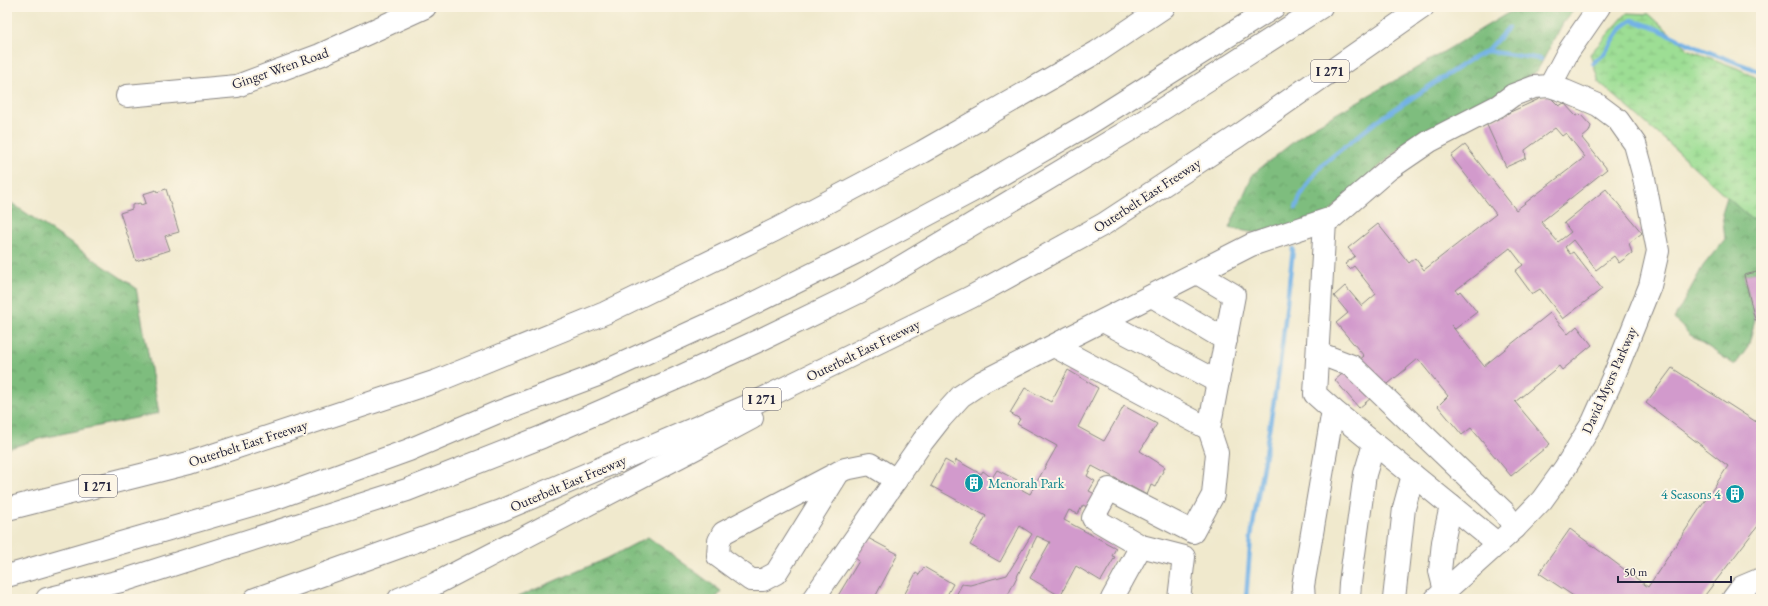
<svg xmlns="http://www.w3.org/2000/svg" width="1768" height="606" viewBox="0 0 1768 606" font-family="'EB Garamond',serif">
	<defs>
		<pattern id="forest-crowns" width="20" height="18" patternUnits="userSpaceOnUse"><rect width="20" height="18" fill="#7ebd7e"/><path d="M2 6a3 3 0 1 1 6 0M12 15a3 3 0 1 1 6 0" fill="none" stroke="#679968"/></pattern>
		<pattern id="wetland-marsh" width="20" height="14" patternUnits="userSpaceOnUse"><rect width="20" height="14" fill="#9dde94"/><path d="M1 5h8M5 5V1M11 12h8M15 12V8" fill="none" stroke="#87be80"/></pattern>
	</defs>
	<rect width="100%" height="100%" fill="#fcf5e5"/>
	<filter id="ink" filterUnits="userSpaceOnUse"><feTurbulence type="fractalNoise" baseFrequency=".025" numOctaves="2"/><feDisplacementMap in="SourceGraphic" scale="8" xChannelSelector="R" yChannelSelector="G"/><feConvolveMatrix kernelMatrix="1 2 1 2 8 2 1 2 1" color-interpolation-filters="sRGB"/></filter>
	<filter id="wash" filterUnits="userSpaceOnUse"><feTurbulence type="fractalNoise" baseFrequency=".012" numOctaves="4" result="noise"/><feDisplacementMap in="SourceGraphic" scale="16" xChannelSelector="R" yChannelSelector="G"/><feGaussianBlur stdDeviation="0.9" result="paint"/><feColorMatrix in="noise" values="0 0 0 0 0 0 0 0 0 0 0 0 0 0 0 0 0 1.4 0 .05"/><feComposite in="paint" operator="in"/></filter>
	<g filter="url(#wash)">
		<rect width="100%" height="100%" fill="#f0e9cd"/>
		<!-- forest -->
		<g fill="url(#forest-crowns)" stroke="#50705c">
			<path d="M 1518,7 L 1575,7 L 1563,23 L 1537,71 L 1502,93 L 1406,143 L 1337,204 L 1319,223 L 1255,233 L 1229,228 L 1253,174 L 1311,128 L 1410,72 Z"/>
			<path d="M 1727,197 L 1751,219 L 1761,219 L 1761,271 L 1744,275 L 1755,320 L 1748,347 L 1735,365 L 1689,334 L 1674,319 L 1703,266 L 1725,239 L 1722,213 Z"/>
			<path d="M 7,200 L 136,288 L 159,413 L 42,438 L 7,449 Z"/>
			<path d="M 648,537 L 721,591 L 715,599 L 513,599 L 608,558 Z"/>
		</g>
		<!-- wetland -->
		<path fill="url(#wetland-marsh)" stroke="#608068" d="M 1627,13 L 1649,14 L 1689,50 L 1737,68 L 1761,80 L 1761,219 L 1751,219 L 1665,140 L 1599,82 L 1590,54 Z"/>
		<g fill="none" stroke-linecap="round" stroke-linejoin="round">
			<!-- stream -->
			<g stroke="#73b2e6" stroke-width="4.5">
				<path d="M 1487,51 L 1541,59"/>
				<path d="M 1593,63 L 1604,54 L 1622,27 L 1632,20 L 1655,28 L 1696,47 L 1761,72"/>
				<path d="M 1296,208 L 1300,197 L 1311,179 L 1324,163 L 1377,121 L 1468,61 L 1487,51 L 1508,28"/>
				<path d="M 1246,599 L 1251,537 L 1280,364 L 1293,249"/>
			</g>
		</g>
		<g id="blocks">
			<!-- building -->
			<g fill="#d29acc">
				<path d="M 1548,95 L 1559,106 L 1564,103 L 1576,116 L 1580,114 L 1591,126 L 1589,132 L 1582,138 L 1607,169 L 1541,222 L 1558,242 L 1571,232 L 1564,223 L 1606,189 L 1642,233 L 1629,243 L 1632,253 L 1619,263 L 1614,256 L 1596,270 L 1573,240 L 1565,247 L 1570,254 L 1573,252 L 1602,289 L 1563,319 L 1540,289 L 1532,294 L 1515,271 L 1523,265 L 1510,248 L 1456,290 L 1458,293 L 1460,291 L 1477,312 L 1455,329 L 1451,325 L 1484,366 L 1550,313 L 1568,334 L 1577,326 L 1592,345 L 1562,370 L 1559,366 L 1515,402 L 1550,444 L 1511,476 L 1471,428 L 1462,435 L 1438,406 L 1448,396 L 1418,359 L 1359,408 L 1335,380 L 1364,356 L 1336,323 L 1348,313 L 1334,296 L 1345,286 L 1362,306 L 1376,294 L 1354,266 L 1350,269 L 1345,264 L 1355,256 L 1348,248 L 1378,224 L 1409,263 L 1415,258 L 1424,270 L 1496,214 L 1451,156 L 1465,145 L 1516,210 L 1585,157 L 1566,133 L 1562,136 L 1555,128 L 1525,150 L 1526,158 L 1506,167 L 1486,123 Z"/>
				<path d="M 166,189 L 179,232 L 165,236 L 170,250 L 136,261 L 120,213 L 132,209 L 132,205 L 140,203 L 141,205 L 146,203 L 143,194 L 156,190 L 157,192 Z"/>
				<path d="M 1761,271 L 1761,318 L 1755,320 L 1744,275 Z"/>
				<path d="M 1672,368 L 1761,425 L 1761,522 L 1702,599 L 1578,599 L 1539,573 L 1570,529 L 1648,587 L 1728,466 L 1646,403 Z"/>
				<path d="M 1068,370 L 1098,388 L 1078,427 L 1104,441 L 1124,406 L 1157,424 L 1140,451 L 1165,467 L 1155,487 L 1151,485 L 1147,495 L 1092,466 L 1087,476 L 1095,481 L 1089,491 L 1113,503 L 1107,517 L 1083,505 L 1078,514 L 1069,510 L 1064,520 L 1116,548 L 1112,556 L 1115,557 L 1101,581 L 1076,566 L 1060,596 L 1030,578 L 1050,542 L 1037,536 L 1006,599 L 954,599 L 962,584 L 970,585 L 1007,575 L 1032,534 L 1020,526 L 1000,562 L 970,545 L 986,516 L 931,486 L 945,460 L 954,465 L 956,460 L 981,474 L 983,471 L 992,478 L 997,470 L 1017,480 L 1015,486 L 1030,494 L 1057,446 L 1017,424 L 1020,419 L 1010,413 L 1025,388 L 1051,402 Z"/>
				<path d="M 866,537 L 898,554 L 874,599 L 836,599 L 859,561 L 854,557 Z"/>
				<path d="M 924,567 L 953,584 L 945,599 L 902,599 L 916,573 L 919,575 Z"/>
			</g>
		</g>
	</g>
	<g filter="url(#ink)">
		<use href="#blocks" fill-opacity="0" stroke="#898684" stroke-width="1"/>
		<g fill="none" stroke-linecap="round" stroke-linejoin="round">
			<defs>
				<g id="minor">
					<path d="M 1550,86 L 1568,52 L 1599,7"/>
					<path d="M 127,96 L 237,86 L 320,55 L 425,7"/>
					<path d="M 1197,273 L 1234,295 L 1209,429"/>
					<path d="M 1152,296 L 1226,340"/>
					<path d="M 1103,321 L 1218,382"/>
					<path d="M 1054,346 L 1209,429 L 1217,453 L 1213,495 L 1193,532 L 1109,489 L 1093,518 L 1141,546 L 1184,557 L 1179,599"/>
					<path d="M 1318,353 L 1352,366 L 1504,512 L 1515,528"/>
					<path d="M 1333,410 L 1498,544"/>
					<path d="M 839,472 L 776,573 L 763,580 L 751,580 L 718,556 L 719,541 L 723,533 L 845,469 L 870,464 L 896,480"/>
					<path d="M 1445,591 L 1440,571 L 1443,542 L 1451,506"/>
					<path d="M 813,599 L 923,441 L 941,418 L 961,396 L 982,382 L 1251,245 L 1332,218 L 1389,169 L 1430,141 L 1498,106 L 1513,95 L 1534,87 L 1550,86 L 1565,91 L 1598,105 L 1618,120 L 1635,144 L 1643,173 L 1658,251 L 1650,286 L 1615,373 L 1593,422 L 1565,468 L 1542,500 L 1515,528 L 1436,599"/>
					<path d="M 1112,599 L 1141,546"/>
					<path d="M 1304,599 L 1303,586 L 1333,410 L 1315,394 L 1325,221"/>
					<path d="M 1349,599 L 1350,583 L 1365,474 L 1374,444"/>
					<path d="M 1394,599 L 1404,508 L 1413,475"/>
					<path d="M 1733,599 L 1742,587 L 1761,579"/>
				</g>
				<g id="highway">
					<path d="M 7,509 L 189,463 L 437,381 L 605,313 L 775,230 L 922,152 L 1097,52 L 1164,7"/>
					<path d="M 7,576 L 279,497 L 409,450 L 496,413 L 595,376 L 736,312 L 863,249 L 976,189 L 1090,123 L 1274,7"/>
					<path d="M 47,599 L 125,580 L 407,490 L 542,437 L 675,379 L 762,339 L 859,292 L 1133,128 L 1321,7"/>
					<path d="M 255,599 L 500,511 L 754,403 L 971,297 L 1104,224 L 1238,136 L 1423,7"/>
					<path d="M 399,599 L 435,584 L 694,449 L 752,418"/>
				</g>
			</defs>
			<!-- minor casing -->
			<use href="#minor" stroke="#898684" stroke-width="24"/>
			<!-- highway casing -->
			<use href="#highway" stroke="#898684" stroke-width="24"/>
			<!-- minor -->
			<use href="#minor" stroke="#fff" stroke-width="22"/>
			<!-- highway -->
			<use href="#highway" stroke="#fff" stroke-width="22"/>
		</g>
	</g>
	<!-- icons -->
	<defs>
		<symbol id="building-disc" viewBox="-11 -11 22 22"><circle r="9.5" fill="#0f9aa8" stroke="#fcf5e5"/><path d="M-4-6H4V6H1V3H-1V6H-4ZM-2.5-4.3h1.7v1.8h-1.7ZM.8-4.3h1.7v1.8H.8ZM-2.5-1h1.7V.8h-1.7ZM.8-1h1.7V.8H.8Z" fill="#fff"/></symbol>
	</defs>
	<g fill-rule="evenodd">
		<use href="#building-disc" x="963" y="472" width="22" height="22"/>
		<use href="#building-disc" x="1724" y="483" width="22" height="22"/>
	</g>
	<g text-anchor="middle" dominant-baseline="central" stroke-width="4" stroke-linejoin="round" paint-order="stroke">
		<!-- shield labels -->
		<g fill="#fcf5e5" stroke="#63616e" stroke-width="1">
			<rect x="1311" y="60" width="38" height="22" rx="3"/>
			<rect x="743" y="388" width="38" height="22" rx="3"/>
			<rect x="79" y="475" width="38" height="22" rx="3"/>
		</g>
		<g font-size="13" font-weight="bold" fill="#22223b">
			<text x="1330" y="71">I 271</text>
			<text x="762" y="399">I 271</text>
			<text x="98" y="486">I 271</text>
		</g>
		<!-- street labels -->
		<g font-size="14" fill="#22223b" stroke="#fcf5e5">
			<text transform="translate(280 68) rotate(-19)">Ginger Wren Road</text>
			<text transform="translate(1147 195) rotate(-33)">Outerbelt East Freeway</text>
			<text transform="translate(863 350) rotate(-26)">Outerbelt East Freeway</text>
			<text transform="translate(1609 380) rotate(-66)">David Myers Parkway</text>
			<text transform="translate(248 443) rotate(-18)">Outerbelt East Freeway</text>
			<text transform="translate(568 483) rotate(-23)">Outerbelt East Freeway</text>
		</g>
		<!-- culture labels -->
		<g font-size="14" fill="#0d838f" stroke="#fcf5e5" text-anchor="start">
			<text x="988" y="483">Menorah Park</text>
			<text x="1721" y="494" text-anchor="end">4 Seasons 4</text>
		</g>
	</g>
	<!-- margin -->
	<rect width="1768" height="606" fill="none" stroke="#fcf5e5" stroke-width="24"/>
	<!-- scale -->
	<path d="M1618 576v6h113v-6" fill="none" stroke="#22223b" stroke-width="2"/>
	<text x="1624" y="576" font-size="12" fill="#22223b" stroke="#fcf5e5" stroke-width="3" paint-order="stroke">50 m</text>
</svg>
